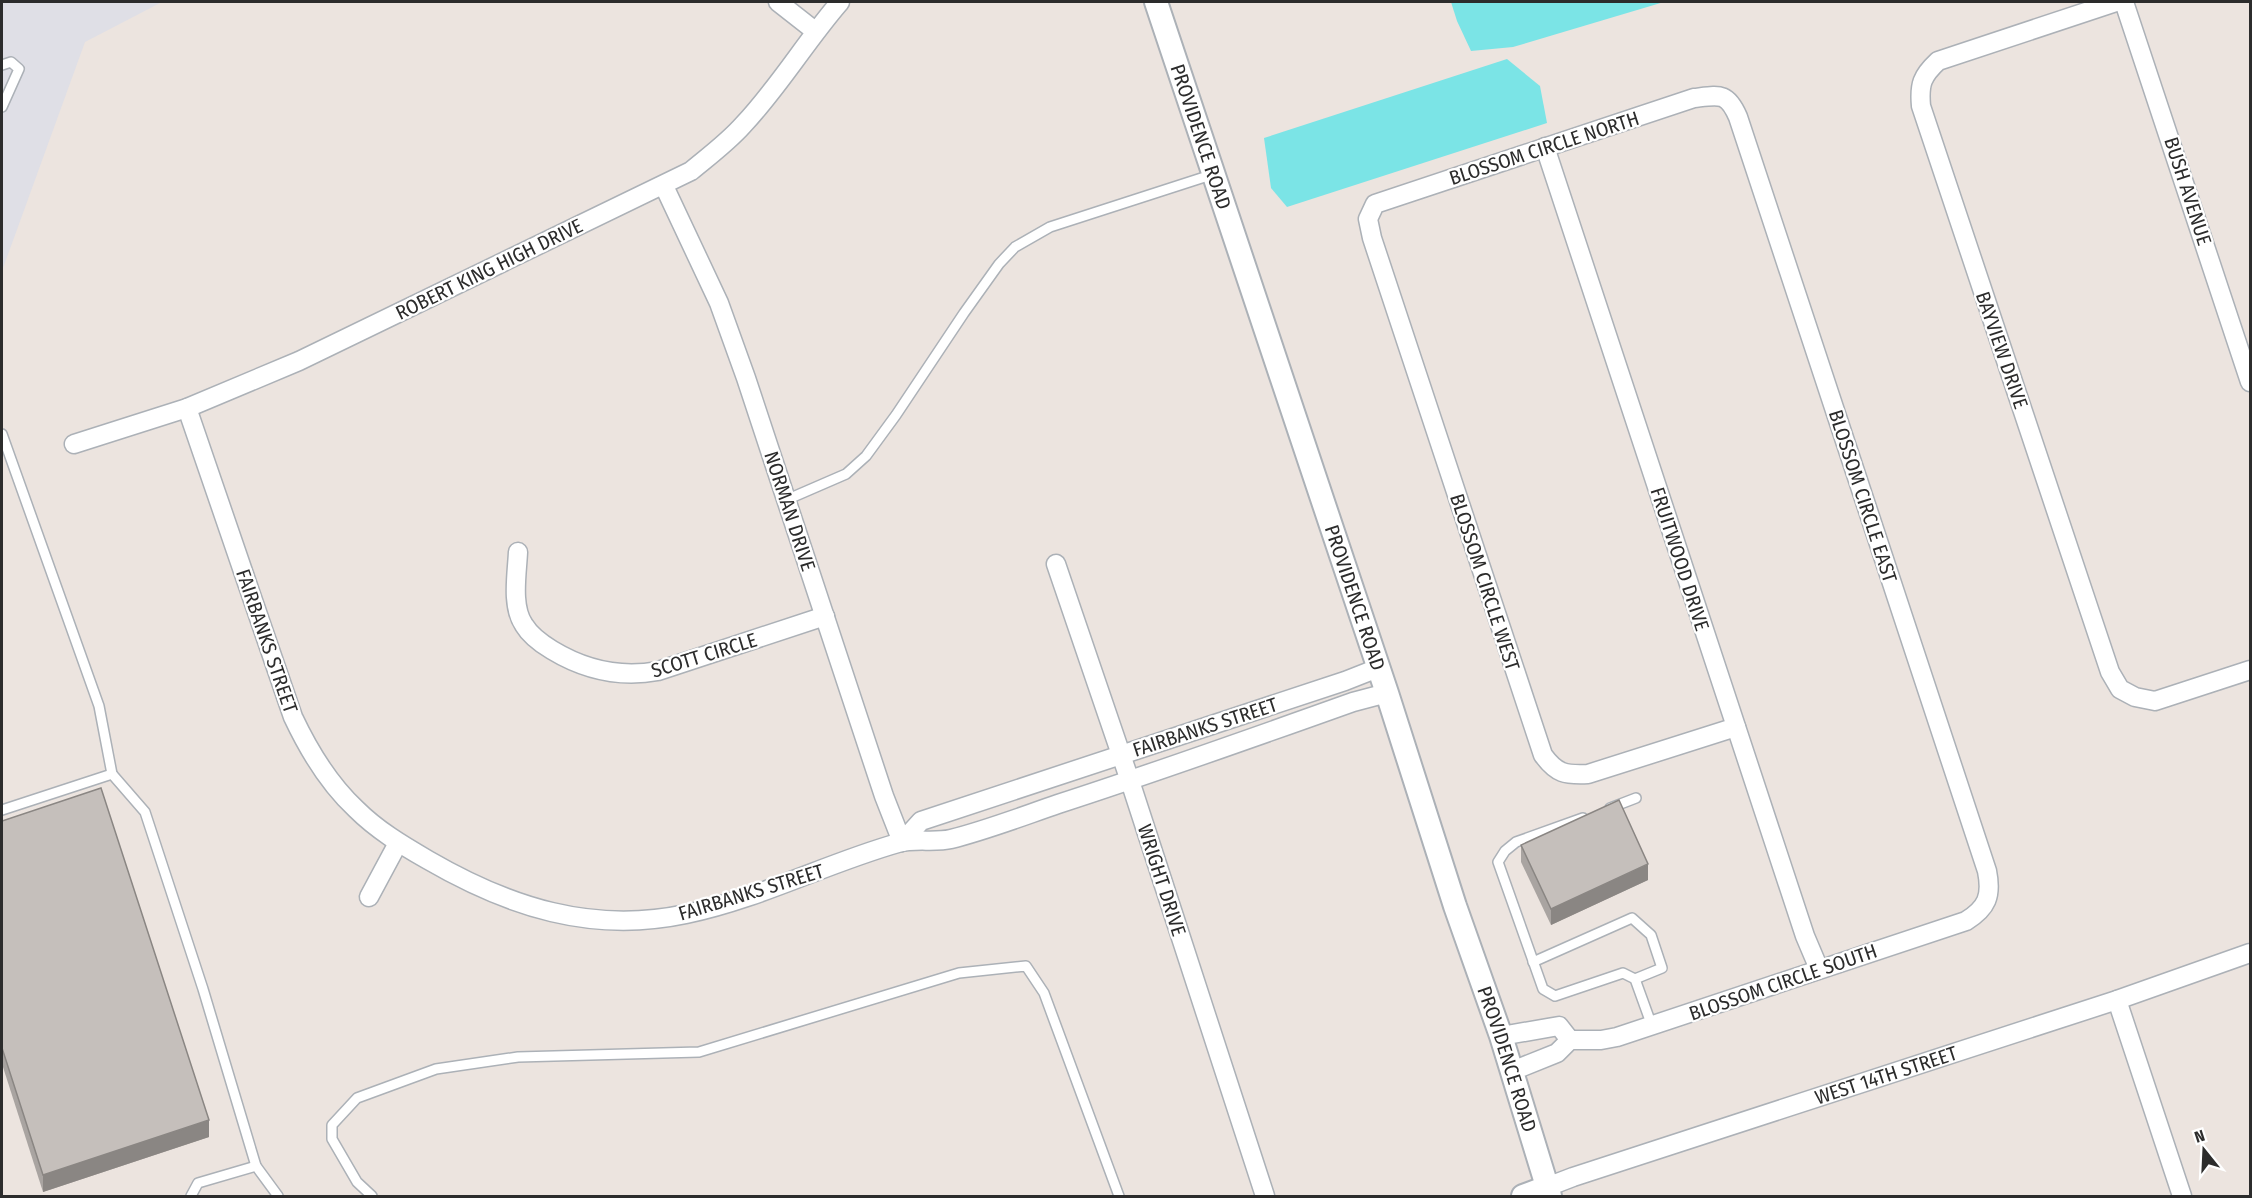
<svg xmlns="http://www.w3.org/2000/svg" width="2252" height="1198" viewBox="0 0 2252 1198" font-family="'Fira Sans Condensed',sans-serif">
	<rect width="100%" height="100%" fill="#ece4df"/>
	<!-- industrial -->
	<path fill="#dfdfe6" d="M 2,2 L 162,2 L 85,42 L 2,271 Z"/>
	<!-- water -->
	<g fill="#7be4e6">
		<path d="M 1451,2 L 1664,2 L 1513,47 L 1471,51 L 1457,21 Z"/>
		<path d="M 1507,59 L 1540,86 L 1547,123 L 1287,207 L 1271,188 L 1264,138 Z"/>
	</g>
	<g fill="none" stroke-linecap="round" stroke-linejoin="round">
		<defs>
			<g id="service">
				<path d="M 2,65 L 11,62 L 19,69 L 2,107"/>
				<path d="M 2,434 L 99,706 L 112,774"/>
				<path d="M 786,500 L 846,474 L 866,456 L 896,415 L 964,313 L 999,264 L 1015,247 L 1050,227 L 1214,174"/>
				<path d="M 1610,808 L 1636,798"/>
				<path d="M 2,810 L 112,774 L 145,812 L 203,989 L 256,1166 L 278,1196"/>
				<path d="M 1583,818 L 1516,842 L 1505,851 L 1498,862 L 1543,989 L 1555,996 L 1623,973 L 1635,979 L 1652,1026"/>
				<path d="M 1533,962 L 1632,918 L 1651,935 L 1662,968 L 1635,979"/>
				<path d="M 191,1196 L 198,1183 L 256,1166"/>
				<path d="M 372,1196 L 357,1182 L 332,1139 L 332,1125 L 357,1098 L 436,1069 L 518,1057 L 699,1052 L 959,973 L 1026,966 L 1044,993 L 1119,1196"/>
			</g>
			<g id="minor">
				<path d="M 778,2 L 815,31"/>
				<path d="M 2116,2 L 1938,61 C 1922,76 1919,84 1921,106 L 2110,672 L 2120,689 L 2135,697 L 2155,701 L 2250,670"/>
				<path d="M 2124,2 L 2250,382"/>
				<path d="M 1545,147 L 1805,936 L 1819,969"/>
				<path d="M 664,186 L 719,303 L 746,378 L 884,796 L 902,842"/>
				<path d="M 187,408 L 293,717 C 309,751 328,783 356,809 C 377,830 402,845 428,860 C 509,907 592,934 686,914 C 759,899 827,863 898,843 C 915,838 934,843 951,839 C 987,830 1023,816 1058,804 C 1157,772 1255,737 1353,702 L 1387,693"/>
				<path d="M 74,444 L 187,408 L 299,361 L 691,171 C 709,156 728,142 743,125 C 779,87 806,41 840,2"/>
				<path d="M 518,552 C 517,574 511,606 524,625 C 530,635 542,644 552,650 C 585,670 620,678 658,671 L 825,616"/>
				<path d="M 1056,564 L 1130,781 L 1265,1196"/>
				<path d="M 902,842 L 921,821 L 1345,681 L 1378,668"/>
				<path d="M 369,897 L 398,843"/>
				<path d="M 2117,1000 L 2182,1196"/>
				<path d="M 1501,1036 L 1559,1026 L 1570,1040"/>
				<path d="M 1512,1071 L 1557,1053 L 1570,1040 L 1601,1040 L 1617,1037 L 1966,921 C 1987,908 1992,896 1987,871 L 1738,117 C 1727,92 1720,95 1694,98 L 1375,204 L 1368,219 L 1372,238 L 1543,755 C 1557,774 1565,775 1588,774 L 1736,727"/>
				<path id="s1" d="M 1547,1187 L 1573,1177 L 2117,1000 L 2250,953"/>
			</g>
			<g id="tertiary">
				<path id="s2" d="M 1156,2 L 1387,693 L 1455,906 L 1501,1036 L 1550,1196"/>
				<path d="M 1523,1196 L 1547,1187"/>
			</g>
		</defs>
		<!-- service casing -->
		<use href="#service" stroke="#acb1b7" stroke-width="12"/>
		<!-- minor casing -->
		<use href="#minor" stroke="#acb1b7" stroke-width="21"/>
		<!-- tertiary casing -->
		<use href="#tertiary" stroke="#acb1b7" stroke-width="26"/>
		<!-- service -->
		<use href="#service" stroke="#fff" stroke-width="9"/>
		<!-- minor -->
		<use href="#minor" stroke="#fff" stroke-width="18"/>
		<!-- tertiary -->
		<use href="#tertiary" stroke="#fff" stroke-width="22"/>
	</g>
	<!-- wall -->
	<g fill="#a9a4a1">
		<path d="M 2,821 L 209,1137 L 43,1192 L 2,1064 Z"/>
		<path d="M 1521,845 L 1648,880 L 1551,925 L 1521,862 Z"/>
	</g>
	<!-- shaded-wall -->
	<g fill="#8a8683">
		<path d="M 1648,864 L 1648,880 L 1551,925 L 1551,909 Z"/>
		<path d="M 209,1120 L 209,1137 L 43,1192 L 43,1175 Z"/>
	</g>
	<!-- building -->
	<g fill="#c5bfbb" stroke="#8a8683" stroke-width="1.5">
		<path d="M 101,788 L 209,1120 L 43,1175 L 2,1048 L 2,821 Z"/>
		<path d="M 1619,800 L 1648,864 L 1551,909 L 1521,845 Z"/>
	</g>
	<g text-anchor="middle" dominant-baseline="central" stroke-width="4.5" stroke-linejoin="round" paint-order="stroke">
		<!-- street labels -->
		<g font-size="20" fill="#2c2c2c" stroke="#fff">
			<text stroke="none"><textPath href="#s2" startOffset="142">PROVIDENCE ROAD</textPath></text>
			<text transform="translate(1544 148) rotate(-18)">BLOSSOM CIRCLE NORTH</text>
			<text transform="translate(2188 191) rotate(72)">BUSH AVENUE</text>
			<text transform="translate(489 269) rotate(-26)">ROBERT KING HIGH DRIVE</text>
			<text transform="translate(2002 350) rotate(71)">BAYVIEW DRIVE</text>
			<text transform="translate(1863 496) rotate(72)">BLOSSOM CIRCLE EAST</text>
			<text transform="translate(790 511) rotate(72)">NORMAN DRIVE</text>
			<text transform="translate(1680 559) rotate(72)">FRUITWOOD DRIVE</text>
			<text transform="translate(1485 582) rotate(72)">BLOSSOM CIRCLE WEST</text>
			<text stroke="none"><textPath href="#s2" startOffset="628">PROVIDENCE ROAD</textPath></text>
			<text transform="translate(267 641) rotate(71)">FAIRBANKS STREET</text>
			<text transform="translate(704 655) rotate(-17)">SCOTT CIRCLE</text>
			<text transform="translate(1205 727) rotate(-18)">FAIRBANKS STREET</text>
			<text transform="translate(1162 880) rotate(72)">WRIGHT DRIVE</text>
			<text transform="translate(751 892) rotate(-17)">FAIRBANKS STREET</text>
			<text transform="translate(1783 982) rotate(-19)">BLOSSOM CIRCLE SOUTH</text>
			<text stroke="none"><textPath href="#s2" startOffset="1114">PROVIDENCE ROAD</textPath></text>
			<text stroke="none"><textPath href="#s1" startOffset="357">WEST 14TH STREET</textPath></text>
		</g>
	</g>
	<!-- border -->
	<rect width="2252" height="1198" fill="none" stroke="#2c2c2c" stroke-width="6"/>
	<!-- north arrow -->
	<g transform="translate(2204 1150) rotate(342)" stroke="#ffffff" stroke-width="4.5" paint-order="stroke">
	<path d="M0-4.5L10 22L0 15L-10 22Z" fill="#2c2c2c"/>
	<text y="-9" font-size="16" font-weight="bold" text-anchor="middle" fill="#2c2c2c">N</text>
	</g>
</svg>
